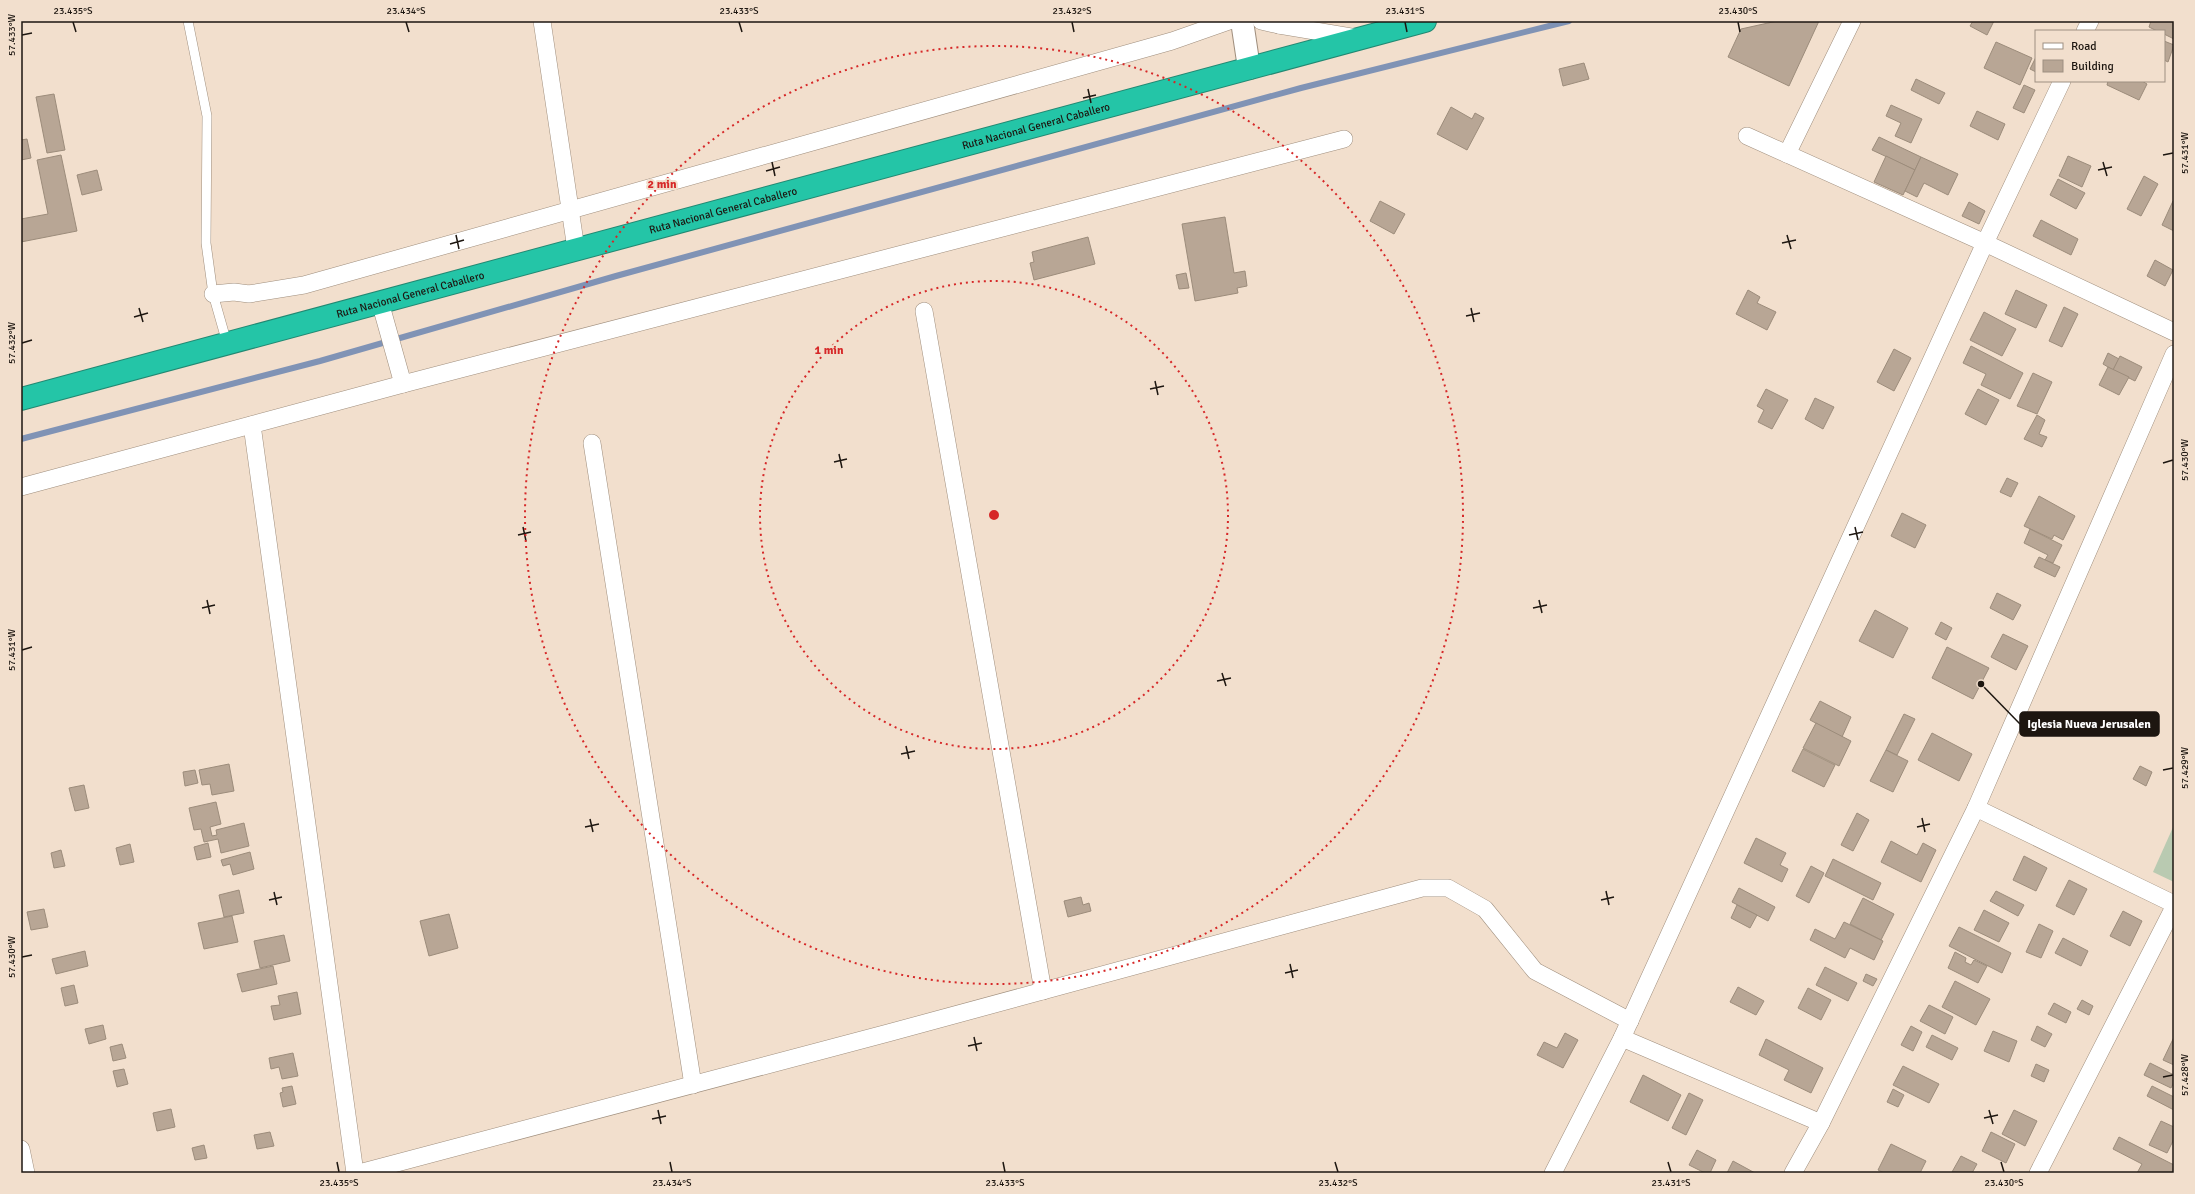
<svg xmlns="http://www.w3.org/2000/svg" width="2195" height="1194" viewBox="0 0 2195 1194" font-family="Signika,sans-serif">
	<rect width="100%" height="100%" fill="#f2dfcd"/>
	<!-- green -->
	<path fill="#b9cab1" d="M 2174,825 L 2174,882 L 2153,872 Z"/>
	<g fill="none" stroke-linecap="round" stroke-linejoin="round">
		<!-- stream -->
		<path stroke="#8093b5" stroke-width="6" d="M 21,439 L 320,361 L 616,276 L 1301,88 L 1569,21"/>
	</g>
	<!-- building -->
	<g fill="#b8a695" stroke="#9c8c7b">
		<path d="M 1777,21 L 1819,21 L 1789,86 L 1728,57 L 1741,29 Z"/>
		<path d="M 1973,21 L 1994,21 L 1987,35 L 1970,26 Z"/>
		<path d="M 2151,21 L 2174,21 L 2174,39 L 2164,34 L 2164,31 L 2157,31 L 2149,27 Z"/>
		<path d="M 2164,41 L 2174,45 L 2168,62 L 2164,60 Z"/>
		<path d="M 1996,42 L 2032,58 L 2020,85 L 1984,68 Z"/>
		<path d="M 2036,57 L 2036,72 L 2030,69 Z"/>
		<path d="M 1584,63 L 1589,79 L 1563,86 L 1559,69 Z"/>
		<path d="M 1916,79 L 1945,93 L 1939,104 L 1911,90 Z"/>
		<path d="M 2108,81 L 2142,81 L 2147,84 L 2139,100 L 2107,85 Z"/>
		<path d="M 2024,85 L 2035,90 L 2024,113 L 2013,108 Z"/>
		<path d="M 54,94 L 65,150 L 47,153 L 36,97 Z"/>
		<path d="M 1891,105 L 1922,119 L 1911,143 L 1895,136 L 1901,123 L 1886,116 Z"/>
		<path d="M 1451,107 L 1472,119 L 1475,113 L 1484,118 L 1467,150 L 1437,134 Z"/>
		<path d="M 1977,111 L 2005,124 L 1998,140 L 1970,126 Z"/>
		<path d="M 1879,137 L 1921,157 L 1915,170 L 1872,150 Z"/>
		<path d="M 27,139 L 31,158 L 21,160 L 21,140 Z"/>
		<path d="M 61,155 L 77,231 L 21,242 L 21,219 L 48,214 L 37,160 Z"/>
		<path d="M 1886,156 L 1915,170 L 1903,195 L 1874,182 Z"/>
		<path d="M 2068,156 L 2091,166 L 2082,187 L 2059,176 Z"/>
		<path d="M 1921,157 L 1958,174 L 1948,195 L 1924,183 L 1917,197 L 1905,191 Z"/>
		<path d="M 97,170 L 102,190 L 82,195 L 77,175 Z"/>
		<path d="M 2144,176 L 2158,184 L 2141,216 L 2127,209 Z"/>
		<path d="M 2058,179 L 2085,193 L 2076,209 L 2050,195 Z"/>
		<path d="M 1380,201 L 1405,214 L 1394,234 L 1370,221 Z"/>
		<path d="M 2173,201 L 2174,201 L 2174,231 L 2162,225 Z"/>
		<path d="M 1969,202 L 1985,211 L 1979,224 L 1962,216 Z"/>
		<path d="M 1225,217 L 1234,273 L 1245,271 L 1247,286 L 1237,288 L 1238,293 L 1195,301 L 1182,224 Z"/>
		<path d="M 2041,220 L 2078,239 L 2071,255 L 2033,236 Z"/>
		<path d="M 1088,237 L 1095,264 L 1034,280 L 1030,263 L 1034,262 L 1032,252 Z"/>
		<path d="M 2155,260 L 2173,270 L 2165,286 L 2147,276 Z"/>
		<path d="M 1186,273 L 1189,288 L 1179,289 L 1176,275 Z"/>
		<path d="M 1748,290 L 1760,297 L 1757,303 L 1776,312 L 1767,330 L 1736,314 Z"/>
		<path d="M 2016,290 L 2047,305 L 2036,328 L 2005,314 Z"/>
		<path d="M 2064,307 L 2078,314 L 2062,347 L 2049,341 Z"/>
		<path d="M 1984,312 L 2016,329 L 2002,356 L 1970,340 Z"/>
		<path d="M 1971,346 L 2023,373 L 2010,399 L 1981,385 L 1986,374 L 1963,363 Z"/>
		<path d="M 1894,349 L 1911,358 L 1894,391 L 1877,382 Z"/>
		<path d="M 2108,353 L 2119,359 L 2113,370 L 2103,364 Z"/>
		<path d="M 2120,356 L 2142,367 L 2135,381 L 2113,370 Z"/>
		<path d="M 2108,367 L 2129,377 L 2119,395 L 2099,385 Z"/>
		<path d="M 2033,373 L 2052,382 L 2037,414 L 2017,406 Z"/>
		<path d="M 1766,389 L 1788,400 L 1772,429 L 1758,422 L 1764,410 L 1757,406 Z"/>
		<path d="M 1978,389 L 1999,400 L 1986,425 L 1965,414 Z"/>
		<path d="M 1815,398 L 1834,407 L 1823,429 L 1805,419 Z"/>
		<path d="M 2037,415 L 2045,420 L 2039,434 L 2047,437 L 2042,447 L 2024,439 Z"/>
		<path d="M 2007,478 L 2018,483 L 2011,497 L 2000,492 Z"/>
		<path d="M 2039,496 L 2075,516 L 2063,540 L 2054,535 L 2052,539 L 2024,526 Z"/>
		<path d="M 1902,513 L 1926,525 L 1915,548 L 1891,536 Z"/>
		<path d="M 2030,529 L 2062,545 L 2053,563 L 2045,560 L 2048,555 L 2024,543 Z"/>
		<path d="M 2039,557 L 2060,567 L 2055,577 L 2034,567 Z"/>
		<path d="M 1997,593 L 2021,605 L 2013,620 L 1990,608 Z"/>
		<path d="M 1875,610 L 1908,628 L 1893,658 L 1859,641 Z"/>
		<path d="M 1941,622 L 1952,628 L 1946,640 L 1935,634 Z"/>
		<path d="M 2003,634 L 2028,646 L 2016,670 L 1991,657 Z"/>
		<path d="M 1947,647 L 1989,668 L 1973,699 L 1932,678 Z"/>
		<path d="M 1820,701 L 1851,717 L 1842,737 L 1810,720 Z"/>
		<path d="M 1904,714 L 1915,719 L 1897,755 L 1886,750 Z"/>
		<path d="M 1816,723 L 1851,741 L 1839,766 L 1803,748 Z"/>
		<path d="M 1932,733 L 1972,754 L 1959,781 L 1918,760 Z"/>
		<path d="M 1803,749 L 1835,765 L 1824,787 L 1792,771 Z"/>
		<path d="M 1886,750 L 1908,761 L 1893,792 L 1870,781 Z"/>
		<path d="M 229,764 L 234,791 L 212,795 L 210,784 L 202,785 L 199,770 Z"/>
		<path d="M 2140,766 L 2152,772 L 2146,786 L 2133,779 Z"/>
		<path d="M 195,770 L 198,783 L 185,786 L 183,772 Z"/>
		<path d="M 84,785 L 89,808 L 75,811 L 69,788 Z"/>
		<path d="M 216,802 L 221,824 L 210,827 L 212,836 L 217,835 L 216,830 L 244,823 L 249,846 L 221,853 L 218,839 L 204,842 L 201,829 L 194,830 L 189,808 Z"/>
		<path d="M 1857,813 L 1869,820 L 1853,851 L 1841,845 Z"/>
		<path d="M 1756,838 L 1786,853 L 1780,865 L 1788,869 L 1782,882 L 1744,863 Z"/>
		<path d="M 1891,841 L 1917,855 L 1923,843 L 1936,850 L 1921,882 L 1881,862 Z"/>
		<path d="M 208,843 L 211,857 L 197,860 L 194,847 Z"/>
		<path d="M 130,844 L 134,862 L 120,865 L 116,848 Z"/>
		<path d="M 61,850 L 65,866 L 54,868 L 51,853 Z"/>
		<path d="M 250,852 L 254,869 L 233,875 L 230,864 L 223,866 L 221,860 Z"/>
		<path d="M 2024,856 L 2047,868 L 2036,891 L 2013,880 Z"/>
		<path d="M 1833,859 L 1881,883 L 1873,900 L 1825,876 Z"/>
		<path d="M 1811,866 L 1824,873 L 1809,903 L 1796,896 Z"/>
		<path d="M 2069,880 L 2087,889 L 2074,915 L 2056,906 Z"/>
		<path d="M 1739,888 L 1775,907 L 1768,921 L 1732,902 Z"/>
		<path d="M 239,890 L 244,913 L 224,917 L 219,895 Z"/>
		<path d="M 1996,891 L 2024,905 L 2018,916 L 1990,901 Z"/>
		<path d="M 1081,897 L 1083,905 L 1089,903 L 1091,911 L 1068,917 L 1064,901 Z"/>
		<path d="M 1863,898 L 1894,914 L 1881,940 L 1850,924 Z"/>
		<path d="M 1737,905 L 1757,915 L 1750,928 L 1731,918 Z"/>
		<path d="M 44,909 L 48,927 L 31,930 L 27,912 Z"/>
		<path d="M 1984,910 L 2009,923 L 1999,942 L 1974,930 Z"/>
		<path d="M 2123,911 L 2142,921 L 2130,946 L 2110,936 Z"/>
		<path d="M 449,914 L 458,948 L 429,956 L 420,921 Z"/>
		<path d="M 232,916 L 238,942 L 204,949 L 198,923 Z"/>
		<path d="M 1844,922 L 1883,941 L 1874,960 L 1850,948 L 1845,958 L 1810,940 L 1815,929 L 1835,939 Z"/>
		<path d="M 2039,924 L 2053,931 L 2041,958 L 2026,952 Z"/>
		<path d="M 1959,927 L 2011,953 L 2002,973 L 1949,946 Z"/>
		<path d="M 284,935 L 290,961 L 260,968 L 254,941 Z"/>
		<path d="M 2063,938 L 2088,951 L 2081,966 L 2055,953 Z"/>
		<path d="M 85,951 L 88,966 L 56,974 L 52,959 Z"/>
		<path d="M 1955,952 L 1966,958 L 1965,962 L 1971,965 L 1974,960 L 1987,966 L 1978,983 L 1948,968 Z"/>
		<path d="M 273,966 L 277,984 L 242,992 L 237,974 Z"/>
		<path d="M 1825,967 L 1857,983 L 1848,1001 L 1816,985 Z"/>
		<path d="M 1866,974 L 1877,979 L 1873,986 L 1863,981 Z"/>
		<path d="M 1955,981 L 1990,999 L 1976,1025 L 1942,1007 Z"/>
		<path d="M 74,985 L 78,1003 L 65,1006 L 61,988 Z"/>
		<path d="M 1738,987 L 1764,1001 L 1756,1015 L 1730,1002 Z"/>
		<path d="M 1808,988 L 1831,1000 L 1821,1020 L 1798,1008 Z"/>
		<path d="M 297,992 L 301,1014 L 274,1020 L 271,1006 L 280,1005 L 278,996 Z"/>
		<path d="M 2082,1000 L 2093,1006 L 2089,1015 L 2077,1009 Z"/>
		<path d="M 2054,1003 L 2071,1012 L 2066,1023 L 2048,1014 Z"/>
		<path d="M 1929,1005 L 1953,1017 L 1945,1034 L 1920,1021 Z"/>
		<path d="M 103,1025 L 106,1039 L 89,1044 L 85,1029 Z"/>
		<path d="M 1911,1026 L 1922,1032 L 1913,1051 L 1901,1045 Z"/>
		<path d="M 2037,1026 L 2052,1034 L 2045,1047 L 2031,1040 Z"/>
		<path d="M 1993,1031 L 2017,1041 L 2009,1062 L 1984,1051 Z"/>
		<path d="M 1565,1033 L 1578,1040 L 1563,1068 L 1537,1055 L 1544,1042 L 1557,1048 Z"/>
		<path d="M 1932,1035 L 1958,1048 L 1952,1060 L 1926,1047 Z"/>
		<path d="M 2174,1037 L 2174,1065 L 2163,1060 Z"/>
		<path d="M 1766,1039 L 1823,1068 L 1811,1093 L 1784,1080 L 1789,1070 L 1759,1055 Z"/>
		<path d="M 122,1044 L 126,1058 L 113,1061 L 110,1047 Z"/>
		<path d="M 293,1053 L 298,1076 L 282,1079 L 279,1067 L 271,1069 L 269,1058 Z"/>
		<path d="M 2150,1063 L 2174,1075 L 2174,1082 L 2171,1088 L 2144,1075 Z"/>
		<path d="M 2036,1064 L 2049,1070 L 2044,1082 L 2031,1076 Z"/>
		<path d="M 1903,1066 L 1939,1084 L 1929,1103 L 1893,1085 Z"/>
		<path d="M 124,1069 L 128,1084 L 117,1087 L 113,1071 Z"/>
		<path d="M 1643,1075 L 1681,1095 L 1668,1121 L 1630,1102 Z"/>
		<path d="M 292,1086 L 296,1104 L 283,1107 L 280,1093 L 283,1092 L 282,1088 Z"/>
		<path d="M 2152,1086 L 2174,1097 L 2174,1110 L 2147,1096 Z"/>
		<path d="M 1893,1089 L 1904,1095 L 1898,1107 L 1887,1102 Z"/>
		<path d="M 1689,1093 L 1703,1100 L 1686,1135 L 1672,1128 Z"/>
		<path d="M 171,1109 L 175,1127 L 157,1131 L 153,1113 Z"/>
		<path d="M 2014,1110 L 2037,1121 L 2025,1146 L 2002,1134 Z"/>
		<path d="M 2161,1121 L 2174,1127 L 2174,1139 L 2167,1153 L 2149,1145 Z"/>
		<path d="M 270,1132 L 274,1146 L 257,1149 L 254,1135 Z"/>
		<path d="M 1991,1132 L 2015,1144 L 2006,1163 L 1982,1151 Z"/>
		<path d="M 2119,1137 L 2174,1165 L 2172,1173 L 2137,1173 L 2142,1164 L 2113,1149 Z"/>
		<path d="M 1891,1144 L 1926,1161 L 1920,1173 L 1884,1173 L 1878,1170 Z"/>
		<path d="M 204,1145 L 207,1158 L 195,1160 L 192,1148 Z"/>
		<path d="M 1697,1150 L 1716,1160 L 1710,1173 L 1705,1173 L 1689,1165 Z"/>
		<path d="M 1961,1156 L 1977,1164 L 1972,1173 L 1952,1172 Z"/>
		<path d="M 1733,1161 L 1755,1173 L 1727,1173 Z"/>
	</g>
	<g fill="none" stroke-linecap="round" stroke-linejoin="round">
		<defs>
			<path id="lane" d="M 188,21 L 207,116 L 206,243 L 213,294 L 227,343"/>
			<g id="street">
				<path d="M 542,21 L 576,249"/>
				<path d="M 1261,21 L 1279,25 L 1289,22"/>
				<path d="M 1282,21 L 1279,25 L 1357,38"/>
				<path d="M 2085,31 L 2090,21"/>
				<path d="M 1747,136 L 1985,243 L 2174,332"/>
				<path d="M 1787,154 L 1852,21"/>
				<path d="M 213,294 L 234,292 L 249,294 L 304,285 L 1172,41 L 1229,21"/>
				<path d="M 380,302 L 403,384"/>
				<path d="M 924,311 L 1043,991"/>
				<path d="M 252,425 L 355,1173"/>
				<path d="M 592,443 L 693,1085"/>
				<path d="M 21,487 L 403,384 L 1344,139"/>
				<path d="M 1976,808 L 2174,904"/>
				<path d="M 1622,1038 L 1821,1123"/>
				<path d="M 21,1149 L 26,1173"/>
				<path d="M 359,1173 L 888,1033 L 1422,888 L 1448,888 L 1485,909 L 1535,971 L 1630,1021"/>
				<path d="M 1553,1173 L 1622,1038 L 1985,243 L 2062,81"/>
				<path d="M 1793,1173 L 1821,1123 L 1976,808 L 2174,354"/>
				<path d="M 2038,1173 L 2174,907"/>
			</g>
			<path id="secondary" d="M 1242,21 L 1249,68"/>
			<g id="highway">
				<path id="s1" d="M 21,399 L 1425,21"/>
			</g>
		</defs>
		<!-- lane casing -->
		<use href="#lane" stroke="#9f8e7d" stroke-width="10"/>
		<!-- street casing -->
		<use href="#street" stroke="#9f8e7d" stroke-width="18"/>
		<!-- secondary casing -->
		<use href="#secondary" stroke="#9f8e7d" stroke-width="24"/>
		<!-- highway casing -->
		<use href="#highway" stroke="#228872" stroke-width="24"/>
		<!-- lane -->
		<use href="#lane" stroke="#fff" stroke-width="9"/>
		<!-- street -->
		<use href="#street" stroke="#fff" stroke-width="17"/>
		<!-- secondary -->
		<use href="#secondary" stroke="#fff" stroke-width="22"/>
		<!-- highway -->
		<use href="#highway" stroke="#24c5a7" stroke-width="22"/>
	</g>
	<!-- ticks -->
	<path fill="none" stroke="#1d1610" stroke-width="1.5" d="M 73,22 L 76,32M 406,22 L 409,32M 739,22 L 742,32M 1072,22 L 1074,32M 1405,22 L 1407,32M 1738,22 L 1740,32M 22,35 L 32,33M 1088,89 L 1091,103M 1083,98 L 1096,95M 2163,155 L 2173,153M 772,162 L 775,176M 2103,162 L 2107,176M 2098,170 L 2112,167M 766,171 L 780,167M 456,235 L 459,249M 1787,235 L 1791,249M 1782,243 L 1796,240M 450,244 L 464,240M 139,308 L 143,322M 1471,308 L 1474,322M 1466,316 L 1480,313M 134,317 L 148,313M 22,343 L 32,340M 1155,381 L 1158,395M 1150,389 L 1164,386M 839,454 L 842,468M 834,462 L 847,459M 2163,463 L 2173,460M 523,527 L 526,541M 1855,527 L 1858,540M 518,535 L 531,532M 1849,535 L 1863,532M 207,600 L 210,614M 1539,600 L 1542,613M 202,608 L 215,605M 1533,608 L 1547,605M 22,650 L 32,647M 1222,673 L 1226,686M 1217,681 L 1231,678M 906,746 L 909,759M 901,754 L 915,751M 2163,770 L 2173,768M 1922,818 L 1925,832M 590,819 L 593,832M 585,827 L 599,824M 1917,827 L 1930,824M 1606,891 L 1609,905M 274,892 L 277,905M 269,900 L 282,897M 1601,900 L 1614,897M 22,957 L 32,955M 1290,964 L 1293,978M 1285,973 L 1298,970M 974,1037 L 977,1051M 968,1046 L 982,1043M 2163,1077 L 2173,1075M 658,1110 L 661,1124M 1989,1110 L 1993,1124M 1984,1118 L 1998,1115M 652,1119 L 666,1116M 337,1162 L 339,1172M 670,1162 L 672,1172M 1003,1162 L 1005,1172M 1335,1162 L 1338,1172M 1668,1162 L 1671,1172M 2001,1162 L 2004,1172"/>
	<!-- distance rings -->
	<g fill="none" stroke="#d62828" stroke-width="2" stroke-dasharray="2 4">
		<circle cx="994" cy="515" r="234"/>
		<circle cx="994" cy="515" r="469"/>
	</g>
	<g text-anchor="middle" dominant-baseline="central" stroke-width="4" stroke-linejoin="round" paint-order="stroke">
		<!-- street labels -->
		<g font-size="11" fill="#1d1610" stroke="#f2dfcd">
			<text stroke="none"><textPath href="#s1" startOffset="1051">Ruta Nacional General Caballero</textPath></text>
			<text stroke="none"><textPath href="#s1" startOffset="727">Ruta Nacional General Caballero</textPath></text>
			<text stroke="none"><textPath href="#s1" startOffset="403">Ruta Nacional General Caballero</textPath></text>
		</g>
	</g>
	<circle cx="994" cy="515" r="6" fill="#d62828" stroke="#f2dfcd" stroke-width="2"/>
	<g font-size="12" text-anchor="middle" font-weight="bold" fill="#d62828" stroke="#f2dfcd" stroke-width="4" stroke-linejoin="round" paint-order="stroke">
		<text x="662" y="188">2 min</text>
		<text x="829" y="354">1 min</text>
	</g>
	<!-- callouts -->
	<path fill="none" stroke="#1d1610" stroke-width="1.5" d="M1981 684L2020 724"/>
	<circle fill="#1d1610" stroke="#f2dfcd" stroke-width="1.5" cx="1981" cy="684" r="4"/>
	<rect fill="#1d1610" stroke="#1d1610" stroke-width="1.5" x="2020" y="712" width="139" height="24" rx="4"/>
	<g font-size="12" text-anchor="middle" font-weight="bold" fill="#fff">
		<text x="2089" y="728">Iglesia Nueva Jerusalen</text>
	</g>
	<!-- border -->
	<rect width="2195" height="1194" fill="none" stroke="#f2dfcd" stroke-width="44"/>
	<!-- legend -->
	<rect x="2035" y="30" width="130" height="52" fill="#f2dfcd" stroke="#9d8f81"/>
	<rect x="2043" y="43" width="20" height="6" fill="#ffffff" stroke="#9d8f81"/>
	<text x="2071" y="50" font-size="12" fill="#1d1610">Road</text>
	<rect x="2043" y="60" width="20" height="12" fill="#b8a695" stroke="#9d8f81"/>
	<text x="2071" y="70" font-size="12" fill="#1d1610">Building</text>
	<rect x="22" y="22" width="2151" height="1150" fill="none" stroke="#1d1610" stroke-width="1.5"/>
	<g font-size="10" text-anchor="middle" fill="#1d1610">
		<text x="73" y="14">23.435°S</text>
		<text x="406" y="14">23.434°S</text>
		<text x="739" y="14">23.433°S</text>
		<text x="1072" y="14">23.432°S</text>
		<text x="1405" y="14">23.431°S</text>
		<text x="1738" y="14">23.430°S</text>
		<text transform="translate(11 35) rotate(-90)" y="4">57.433°W</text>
		<text transform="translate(2184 153) rotate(-90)" y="4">57.431°W</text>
		<text transform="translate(11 343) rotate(-90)" y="4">57.432°W</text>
		<text transform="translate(2184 460) rotate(-90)" y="4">57.430°W</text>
		<text transform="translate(11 650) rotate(-90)" y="4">57.431°W</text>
		<text transform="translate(2184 768) rotate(-90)" y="4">57.429°W</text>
		<text transform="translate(11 957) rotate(-90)" y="4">57.430°W</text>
		<text transform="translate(2184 1075) rotate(-90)" y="4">57.428°W</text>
		<text x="339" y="1186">23.435°S</text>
		<text x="672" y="1186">23.434°S</text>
		<text x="1005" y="1186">23.433°S</text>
		<text x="1338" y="1186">23.432°S</text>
		<text x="1671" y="1186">23.431°S</text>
		<text x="2004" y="1186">23.430°S</text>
	</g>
</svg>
